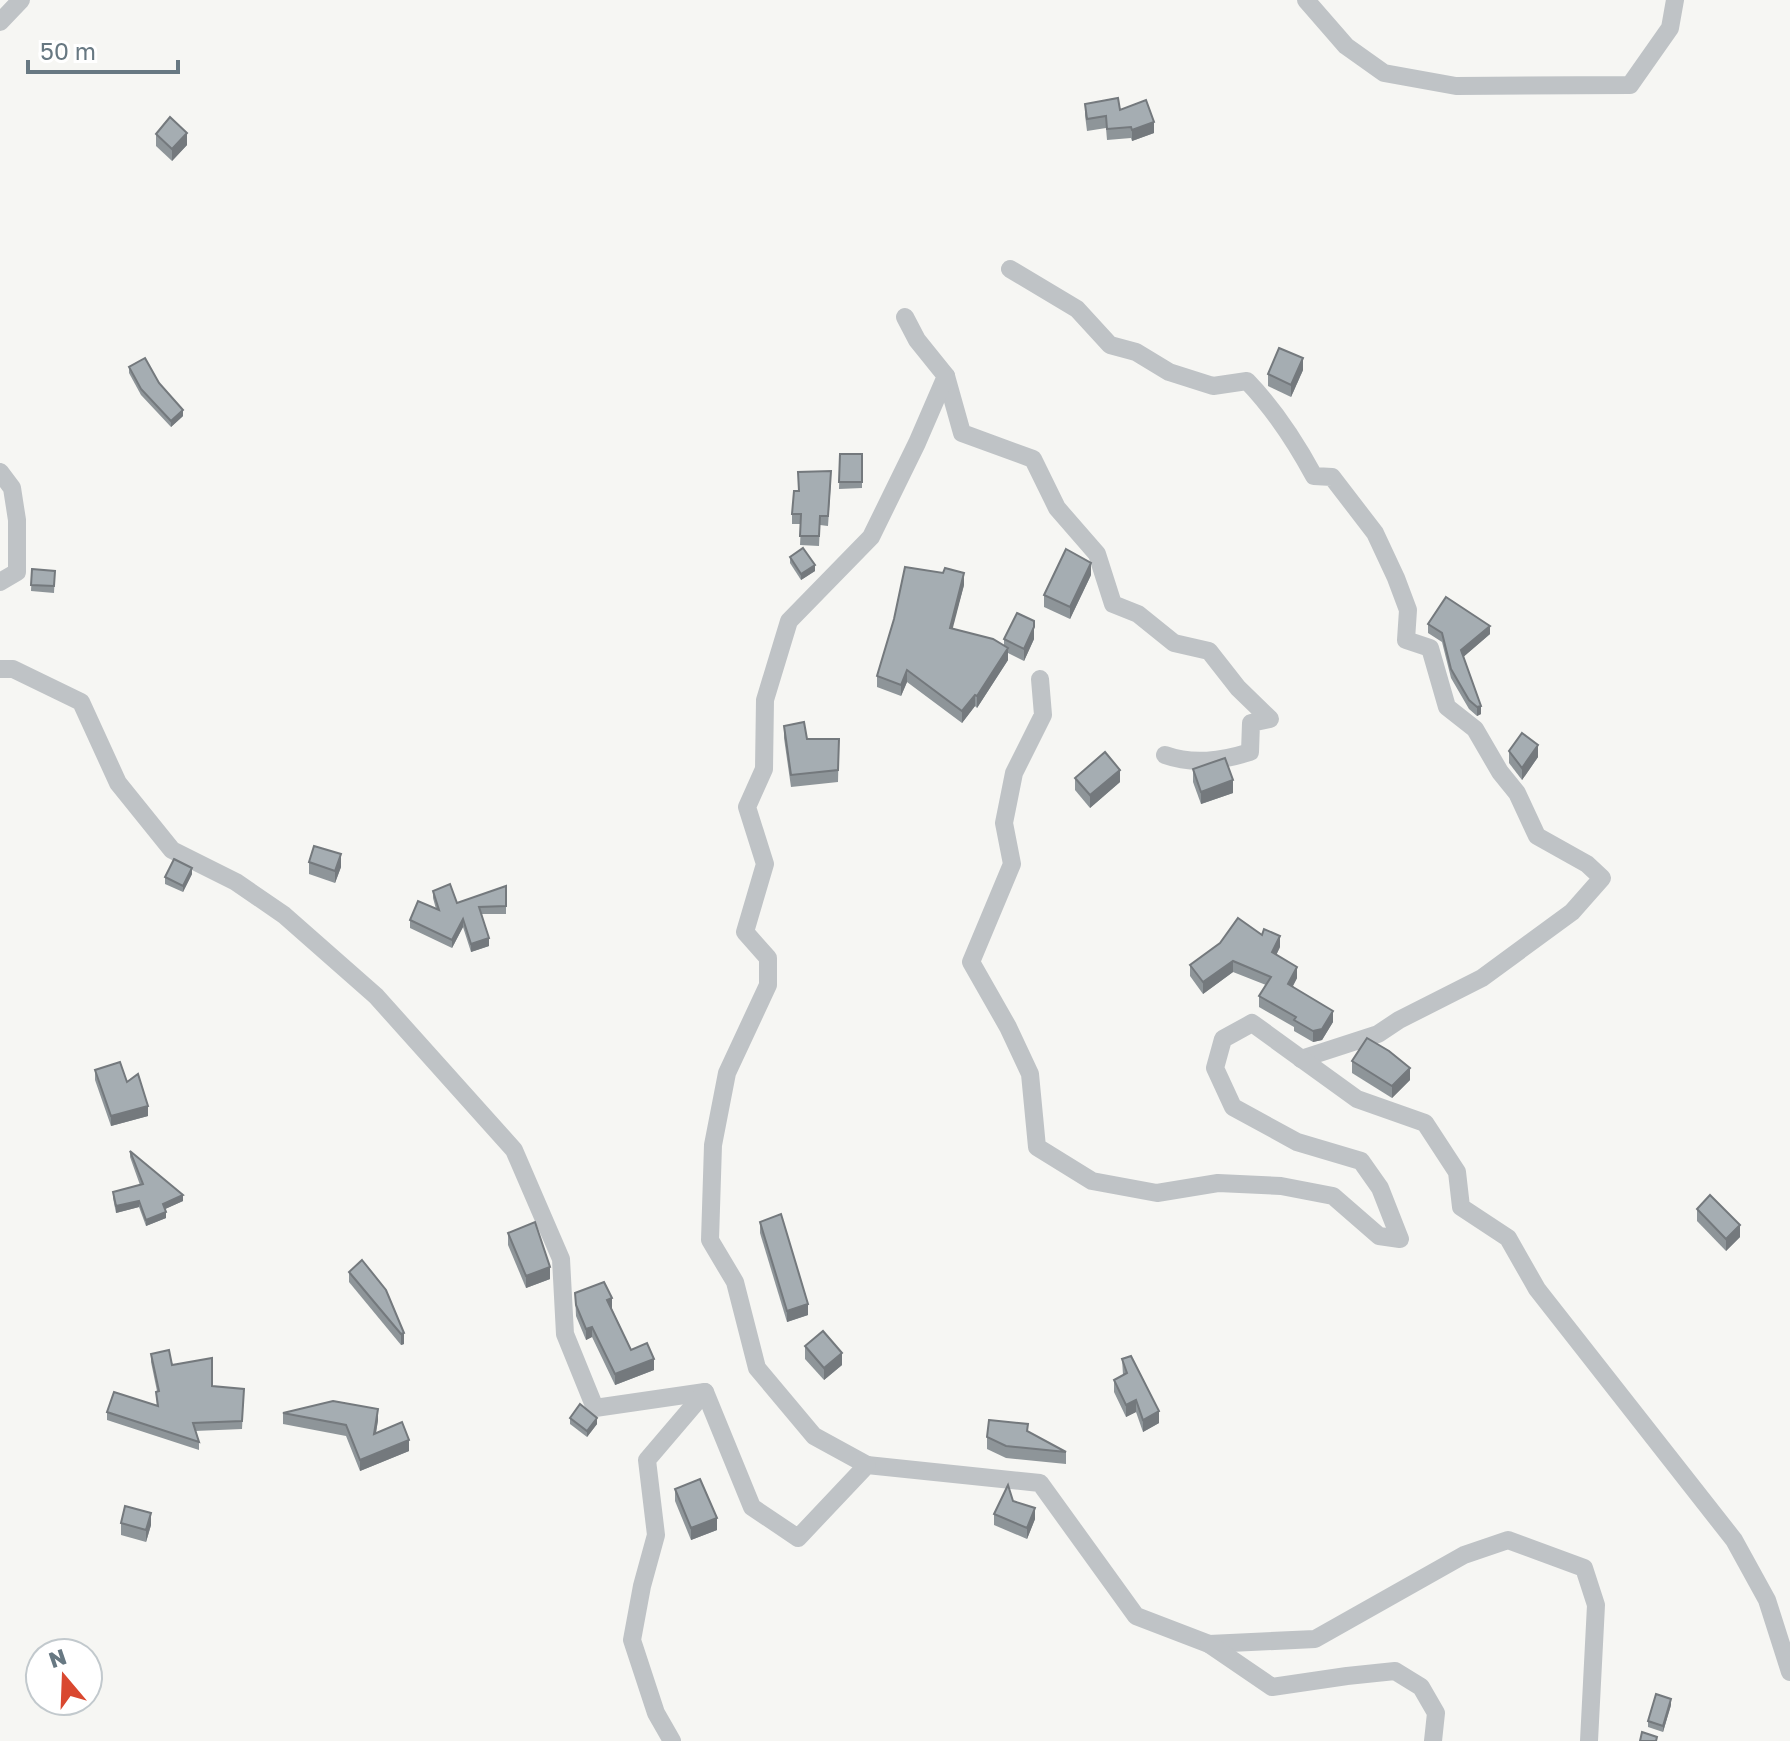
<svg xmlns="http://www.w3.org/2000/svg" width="1790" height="1741" viewBox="0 0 1790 1741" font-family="'Golos Text',sans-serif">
	<rect width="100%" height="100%" fill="#f6f6f3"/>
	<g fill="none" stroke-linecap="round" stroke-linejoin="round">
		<!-- minor -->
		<g stroke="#bfc3c6" stroke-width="18">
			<path d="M 1306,0 L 1346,46 L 1384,73 L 1456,86 L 1630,85 L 1670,28 L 1675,0"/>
			<path d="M 0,22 L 21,0"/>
			<path d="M 1010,269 L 1077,309 L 1110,345 L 1136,352 L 1169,372 L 1213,386 L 1247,381 C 1275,410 1295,441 1314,476 L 1332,477 L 1375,533 L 1396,578 L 1408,610 L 1406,640 L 1430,648 L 1447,707 L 1475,729 L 1500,772 L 1517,793 L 1537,836 L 1587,864 L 1602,878 L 1572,912 L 1482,978 L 1399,1020 L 1378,1034 L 1301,1059"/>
			<path d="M 946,376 L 962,433 L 1033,459 L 1057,508 L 1097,554 L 1113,604 L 1138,614 L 1174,643 L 1209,651 L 1238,688 L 1270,719 L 1251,723 L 1250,752 C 1221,761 1193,765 1165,755"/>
			<path d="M 0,472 L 12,488 L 17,520 L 17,572 L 0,582"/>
			<path d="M 0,669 L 13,669 L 81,702 L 118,783 L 172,850 L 236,882 L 284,915 L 376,996 L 514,1150 L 561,1259 L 565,1334 L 595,1408 L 705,1392 L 752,1507 L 798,1538 L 867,1465 L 1040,1483 L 1136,1616 L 1209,1644 L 1315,1639 L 1464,1555 L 1508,1540 L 1584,1568 L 1596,1605 L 1589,1741"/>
			<path d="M 1040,679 L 1043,715 L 1014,773 L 1004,823 L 1012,864 L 971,962 L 1008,1027 L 1030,1074 L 1037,1147 L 1092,1181 L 1157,1193 L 1218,1183 L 1281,1186 L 1333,1196 L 1379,1236 L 1400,1239 L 1380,1188 L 1361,1161 L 1297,1142 L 1233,1107 L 1215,1068 L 1223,1039 L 1252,1023 L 1357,1099 L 1425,1123 L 1457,1172 L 1461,1207 L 1508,1238 L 1537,1289 L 1734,1540 L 1767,1600 L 1790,1672"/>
			<path d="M 867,1465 L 814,1436 L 757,1368 L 735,1282 L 710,1240 L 713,1145 L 727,1073 L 768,985 L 768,958 L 745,932 L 765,864 L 747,807 L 764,769 L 765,700 L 789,621 L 871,537 L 917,443 L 946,376 L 917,340 L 905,317"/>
			<path d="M 1209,1644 L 1272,1687 L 1347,1676 L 1395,1671 L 1421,1687 L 1436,1713 L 1433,1741"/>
			<path d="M 672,1741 L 656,1713 L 632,1640 L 642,1586 L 656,1535 L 647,1460 L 705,1392"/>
		</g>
	</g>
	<!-- wall -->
	<g fill="#8e9599">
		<path d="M 1085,104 L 1120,110 L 1154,133 L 1132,141 L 1131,138 L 1107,140 L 1106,128 L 1087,131 L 1085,115 Z"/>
		<path d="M 156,134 L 187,145 L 172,161 L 156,146 Z"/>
		<path d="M 129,367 L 159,383 L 183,416 L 171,427 L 141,395 L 129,373 Z"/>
		<path d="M 1303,370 L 1291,397 L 1268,386 L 1268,374 Z"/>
		<path d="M 840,454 L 862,454 L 862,488 L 839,489 Z"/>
		<path d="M 831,481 L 828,526 L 820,525 L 819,546 L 800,545 L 801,524 L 792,524 L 792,514 L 798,491 Z"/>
		<path d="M 790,557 L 815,571 L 801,580 L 790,563 Z"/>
		<path d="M 32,569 L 55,571 L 54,593 L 31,591 Z"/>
		<path d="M 1091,575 L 1070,619 L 1044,607 L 1044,595 Z"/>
		<path d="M 964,585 L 952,628 L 1004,646 L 1004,639 L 1034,639 L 1024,661 L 1008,653 L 1008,660 L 977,708 L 975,706 L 962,723 L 907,682 L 901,696 L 877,687 L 877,676 L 894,619 Z"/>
		<path d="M 1428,624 L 1490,634 L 1463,657 L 1481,714 L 1477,716 L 1469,709 L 1451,678 L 1442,642 L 1428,633 Z"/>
		<path d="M 784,726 L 807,739 L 839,739 L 838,782 L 791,787 L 784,738 Z"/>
		<path d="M 1509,751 L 1538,757 L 1522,780 L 1509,763 Z"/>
		<path d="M 1193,769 L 1233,793 L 1201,804 L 1193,782 Z"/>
		<path d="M 1075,778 L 1120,782 L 1090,808 L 1075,790 Z"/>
		<path d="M 309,862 L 341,867 L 335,883 L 309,874 Z"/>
		<path d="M 192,874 L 183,892 L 165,884 L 165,877 Z"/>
		<path d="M 506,886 L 506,914 L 481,914 L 489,946 L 471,952 L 463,927 L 452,948 L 410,928 L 410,920 L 436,909 L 433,898 L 433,891 L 457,903 Z"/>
		<path d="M 1280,947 L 1276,955 L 1297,978 L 1293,986 L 1333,1022 L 1322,1040 L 1313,1042 L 1294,1031 L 1294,1027 L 1259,1007 L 1259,996 L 1266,985 L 1233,972 L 1203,994 L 1190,976 L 1190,965 Z"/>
		<path d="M 1352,1061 L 1410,1080 L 1392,1098 L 1352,1073 Z"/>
		<path d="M 95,1070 L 127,1082 L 148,1116 L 111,1126 L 95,1080 Z"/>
		<path d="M 130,1151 L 183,1201 L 165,1209 L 166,1218 L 146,1226 L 139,1207 L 116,1213 L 113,1198 L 113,1192 L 140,1185 L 130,1157 Z"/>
		<path d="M 1697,1209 L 1740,1237 L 1726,1251 L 1697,1221 Z"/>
		<path d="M 760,1222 L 808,1315 L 787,1322 L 760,1233 Z"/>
		<path d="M 508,1233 L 550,1279 L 526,1288 L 508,1245 Z"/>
		<path d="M 349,1272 L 386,1290 L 404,1344 L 401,1345 L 349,1282 Z"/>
		<path d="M 575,1293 L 612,1309 L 631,1350 L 654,1370 L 615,1385 L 592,1337 L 586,1340 L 576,1316 Z"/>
		<path d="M 805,1346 L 842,1365 L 824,1380 L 805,1359 Z"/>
		<path d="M 151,1354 L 212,1386 L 244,1389 L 242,1429 L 195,1431 L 199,1442 L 199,1450 L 107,1420 L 107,1412 L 157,1406 L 156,1392 L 157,1391 L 151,1362 Z"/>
		<path d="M 1122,1359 L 1159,1423 L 1143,1432 L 1136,1412 L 1126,1417 L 1114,1392 L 1114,1380 L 1123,1375 Z"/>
		<path d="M 283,1413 L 378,1420 L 376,1433 L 409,1451 L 360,1471 L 346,1436 L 283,1424 Z"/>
		<path d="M 570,1418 L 597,1424 L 587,1437 L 570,1424 Z"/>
		<path d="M 1028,1432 L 1066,1452 L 1066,1464 L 1006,1458 L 987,1449 L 987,1437 Z"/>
		<path d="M 675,1489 L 717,1530 L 691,1540 L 675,1501 Z"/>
		<path d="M 1013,1501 L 1035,1519 L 1027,1539 L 994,1525 L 994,1514 Z"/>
		<path d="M 121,1523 L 151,1525 L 146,1542 L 121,1535 Z"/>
		<path d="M 1671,1705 L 1663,1732 L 1648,1727 L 1648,1721 Z"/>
	</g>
	<!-- shaded-wall -->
	<g fill="#74797d">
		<path d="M 1154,122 L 1154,133 L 1132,141 L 1132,130 Z"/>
		<path d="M 187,133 L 187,145 L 172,161 L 172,149 Z"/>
		<path d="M 1303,358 L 1303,370 L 1291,397 L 1291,385 Z"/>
		<path d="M 183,410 L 183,416 L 171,427 L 171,421 Z"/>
		<path d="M 1091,563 L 1091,575 L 1070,619 L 1070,607 Z"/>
		<path d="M 815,565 L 815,571 L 801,580 L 801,574 Z"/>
		<path d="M 964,573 L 964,585 L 950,639 L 950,628 Z"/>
		<path d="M 1490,626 L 1490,634 L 1461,659 L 1461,650 Z"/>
		<path d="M 1034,627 L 1034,639 L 1024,661 L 1024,649 Z"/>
		<path d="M 1008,648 L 1008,660 L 977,708 L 977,696 Z"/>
		<path d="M 907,670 L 907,682 L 901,696 L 901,685 Z"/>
		<path d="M 975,695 L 975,706 L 962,723 L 962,711 Z"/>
		<path d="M 1481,706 L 1481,714 L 1477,716 L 1477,707 Z"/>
		<path d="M 1538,745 L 1538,757 L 1522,780 L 1522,768 Z"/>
		<path d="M 1120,770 L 1120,782 L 1090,808 L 1090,795 Z"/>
		<path d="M 1233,780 L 1233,793 L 1201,804 L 1201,792 Z"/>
		<path d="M 341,854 L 341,867 L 335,883 L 335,871 Z"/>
		<path d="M 192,868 L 192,874 L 183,892 L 183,886 Z"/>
		<path d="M 463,919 L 463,927 L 452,948 L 452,940 Z"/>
		<path d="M 1280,936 L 1280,947 L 1272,964 L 1272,952 Z"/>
		<path d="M 489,938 L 489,946 L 471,952 L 471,944 Z"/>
		<path d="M 1233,961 L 1233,972 L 1203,994 L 1203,982 Z"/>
		<path d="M 1297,967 L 1297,978 L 1288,995 L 1288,984 Z"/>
		<path d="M 1333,1011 L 1333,1022 L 1322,1040 L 1313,1042 L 1313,1031 Z"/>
		<path d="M 1410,1068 L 1410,1080 L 1392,1098 L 1392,1086 Z"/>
		<path d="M 148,1106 L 148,1116 L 111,1126 L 111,1116 Z"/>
		<path d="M 183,1195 L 183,1201 L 163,1210 L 163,1204 Z"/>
		<path d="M 139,1201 L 139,1207 L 116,1213 L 116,1206 Z"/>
		<path d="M 166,1212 L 166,1218 L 146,1226 L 146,1220 Z"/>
		<path d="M 1740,1225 L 1740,1237 L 1726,1251 L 1726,1239 Z"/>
		<path d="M 550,1267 L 550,1279 L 526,1288 L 526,1276 Z"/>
		<path d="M 612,1298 L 612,1309 L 607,1311 L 607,1300 Z"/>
		<path d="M 808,1304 L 808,1315 L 787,1322 L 787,1311 Z"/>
		<path d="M 592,1327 L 592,1337 L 586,1340 L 586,1329 Z"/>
		<path d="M 404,1333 L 404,1344 L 401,1345 L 401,1334 Z"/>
		<path d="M 842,1353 L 842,1365 L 824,1380 L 824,1368 Z"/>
		<path d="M 654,1359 L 654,1370 L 615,1385 L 615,1374 Z"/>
		<path d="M 1136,1400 L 1136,1412 L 1126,1417 L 1126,1405 Z"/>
		<path d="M 378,1409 L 378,1420 L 374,1444 L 374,1434 Z"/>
		<path d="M 1159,1411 L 1159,1423 L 1143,1432 L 1143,1420 Z"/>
		<path d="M 597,1418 L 597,1424 L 587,1437 L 587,1431 Z"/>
		<path d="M 409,1440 L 409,1451 L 360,1471 L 360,1460 Z"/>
		<path d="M 1035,1508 L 1035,1519 L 1027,1539 L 1027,1528 Z"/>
		<path d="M 151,1513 L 151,1525 L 146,1542 L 146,1530 Z"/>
		<path d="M 717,1518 L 717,1530 L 691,1540 L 691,1528 Z"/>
		<path d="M 1671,1699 L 1671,1705 L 1663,1732 L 1663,1726 Z"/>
	</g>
	<!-- building -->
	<g fill="#a5adb2" stroke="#74797d" stroke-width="2">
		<path d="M 1118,98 L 1120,110 L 1146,100 L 1154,122 L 1132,130 L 1131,127 L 1107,129 L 1106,116 L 1087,119 L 1085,104 Z"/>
		<path d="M 170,117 L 187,133 L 172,149 L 156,134 Z"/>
		<path d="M 1279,348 L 1303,358 L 1291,385 L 1268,374 Z"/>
		<path d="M 145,358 L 159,383 L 183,410 L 171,421 L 141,389 L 129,367 Z"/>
		<path d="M 840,454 L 862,454 L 862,482 L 839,482 Z"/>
		<path d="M 831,471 L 828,516 L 820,516 L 819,536 L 800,536 L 801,514 L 792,514 L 794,491 L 799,491 L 798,472 Z"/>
		<path d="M 803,548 L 815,565 L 801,574 L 790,557 Z"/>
		<path d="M 1066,549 L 1091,563 L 1070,607 L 1044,595 Z"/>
		<path d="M 905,567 L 943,573 L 945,568 L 964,573 L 950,628 L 993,639 L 1008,648 L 977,696 L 975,695 L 962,711 L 907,670 L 901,685 L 877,676 L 894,619 Z"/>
		<path d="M 32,569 L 55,571 L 54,586 L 31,585 Z"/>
		<path d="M 1446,597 L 1490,626 L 1461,650 L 1481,706 L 1477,707 L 1469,700 L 1451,669 L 1442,633 L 1428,624 Z"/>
		<path d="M 1017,613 L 1034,621 L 1034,627 L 1024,649 L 1004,639 Z"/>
		<path d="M 804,722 L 807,739 L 839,739 L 838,770 L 791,775 L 784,726 Z"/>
		<path d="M 1522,733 L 1538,745 L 1522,768 L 1509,751 Z"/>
		<path d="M 1105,752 L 1120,770 L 1090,795 L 1075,778 Z"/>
		<path d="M 1225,758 L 1233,780 L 1201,792 L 1193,769 Z"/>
		<path d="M 314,846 L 341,854 L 335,871 L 309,862 Z"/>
		<path d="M 174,859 L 192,868 L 183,886 L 165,877 Z"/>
		<path d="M 450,884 L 457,903 L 506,886 L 506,906 L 479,907 L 489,938 L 471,944 L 463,919 L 452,940 L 410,920 L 418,901 L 439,910 L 433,891 Z"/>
		<path d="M 1238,918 L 1262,935 L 1264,929 L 1280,936 L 1272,952 L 1297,967 L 1288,984 L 1333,1011 L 1322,1029 L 1313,1031 L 1294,1020 L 1296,1017 L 1259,996 L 1271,977 L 1233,961 L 1203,982 L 1190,965 L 1220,943 Z"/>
		<path d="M 1367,1038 L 1389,1051 L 1410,1068 L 1392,1086 L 1352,1061 Z"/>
		<path d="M 120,1062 L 127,1082 L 138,1074 L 148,1106 L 111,1116 L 95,1070 Z"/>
		<path d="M 130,1151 L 183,1195 L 163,1204 L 166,1212 L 146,1220 L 139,1201 L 116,1206 L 113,1192 L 143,1184 Z"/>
		<path d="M 1710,1195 L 1740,1225 L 1726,1239 L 1697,1209 Z"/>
		<path d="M 781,1214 L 808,1304 L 787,1311 L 760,1222 Z"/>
		<path d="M 535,1222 L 550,1267 L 526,1276 L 508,1233 Z"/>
		<path d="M 362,1260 L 386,1290 L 404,1333 L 401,1334 L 349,1272 Z"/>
		<path d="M 604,1282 L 612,1298 L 607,1300 L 631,1350 L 647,1343 L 654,1359 L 615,1374 L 592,1327 L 586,1329 L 576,1305 L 575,1293 Z"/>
		<path d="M 823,1331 L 842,1353 L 824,1368 L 805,1346 Z"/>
		<path d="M 169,1350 L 172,1365 L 212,1358 L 212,1386 L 244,1389 L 242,1421 L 193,1423 L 199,1442 L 107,1412 L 114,1392 L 158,1406 L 156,1392 L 159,1391 L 151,1354 Z"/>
		<path d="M 1131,1356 L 1159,1411 L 1143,1420 L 1136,1400 L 1126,1405 L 1114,1380 L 1127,1373 L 1122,1359 Z"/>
		<path d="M 333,1401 L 378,1409 L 374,1434 L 402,1422 L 409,1440 L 360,1460 L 346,1425 L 283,1413 Z"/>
		<path d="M 580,1404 L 597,1418 L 587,1431 L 570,1418 Z"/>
		<path d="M 989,1420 L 1028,1424 L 1027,1431 L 1066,1452 L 1006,1446 L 987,1437 Z"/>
		<path d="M 700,1479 L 717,1518 L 691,1528 L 675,1489 Z"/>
		<path d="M 1008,1485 L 1013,1501 L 1035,1508 L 1027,1528 L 994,1514 Z"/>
		<path d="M 125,1506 L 151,1513 L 146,1530 L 121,1523 Z"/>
		<path d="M 1656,1694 L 1671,1699 L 1663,1726 L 1648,1721 Z"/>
		<path d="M 1642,1732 L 1657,1737 L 1656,1741 L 1640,1741 Z"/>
	</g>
	<!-- north arrow -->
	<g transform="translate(64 1677) rotate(341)"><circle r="38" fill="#ffffff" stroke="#c2c9cd" stroke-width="2"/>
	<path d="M0-6L14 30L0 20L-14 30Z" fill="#d94830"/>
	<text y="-12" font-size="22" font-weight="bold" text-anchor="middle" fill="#677882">N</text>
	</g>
	<!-- scale -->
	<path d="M28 60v12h150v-12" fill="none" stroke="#677882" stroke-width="4"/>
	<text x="40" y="60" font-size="24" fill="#677882" stroke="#ffffff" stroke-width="6" paint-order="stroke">50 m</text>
</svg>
